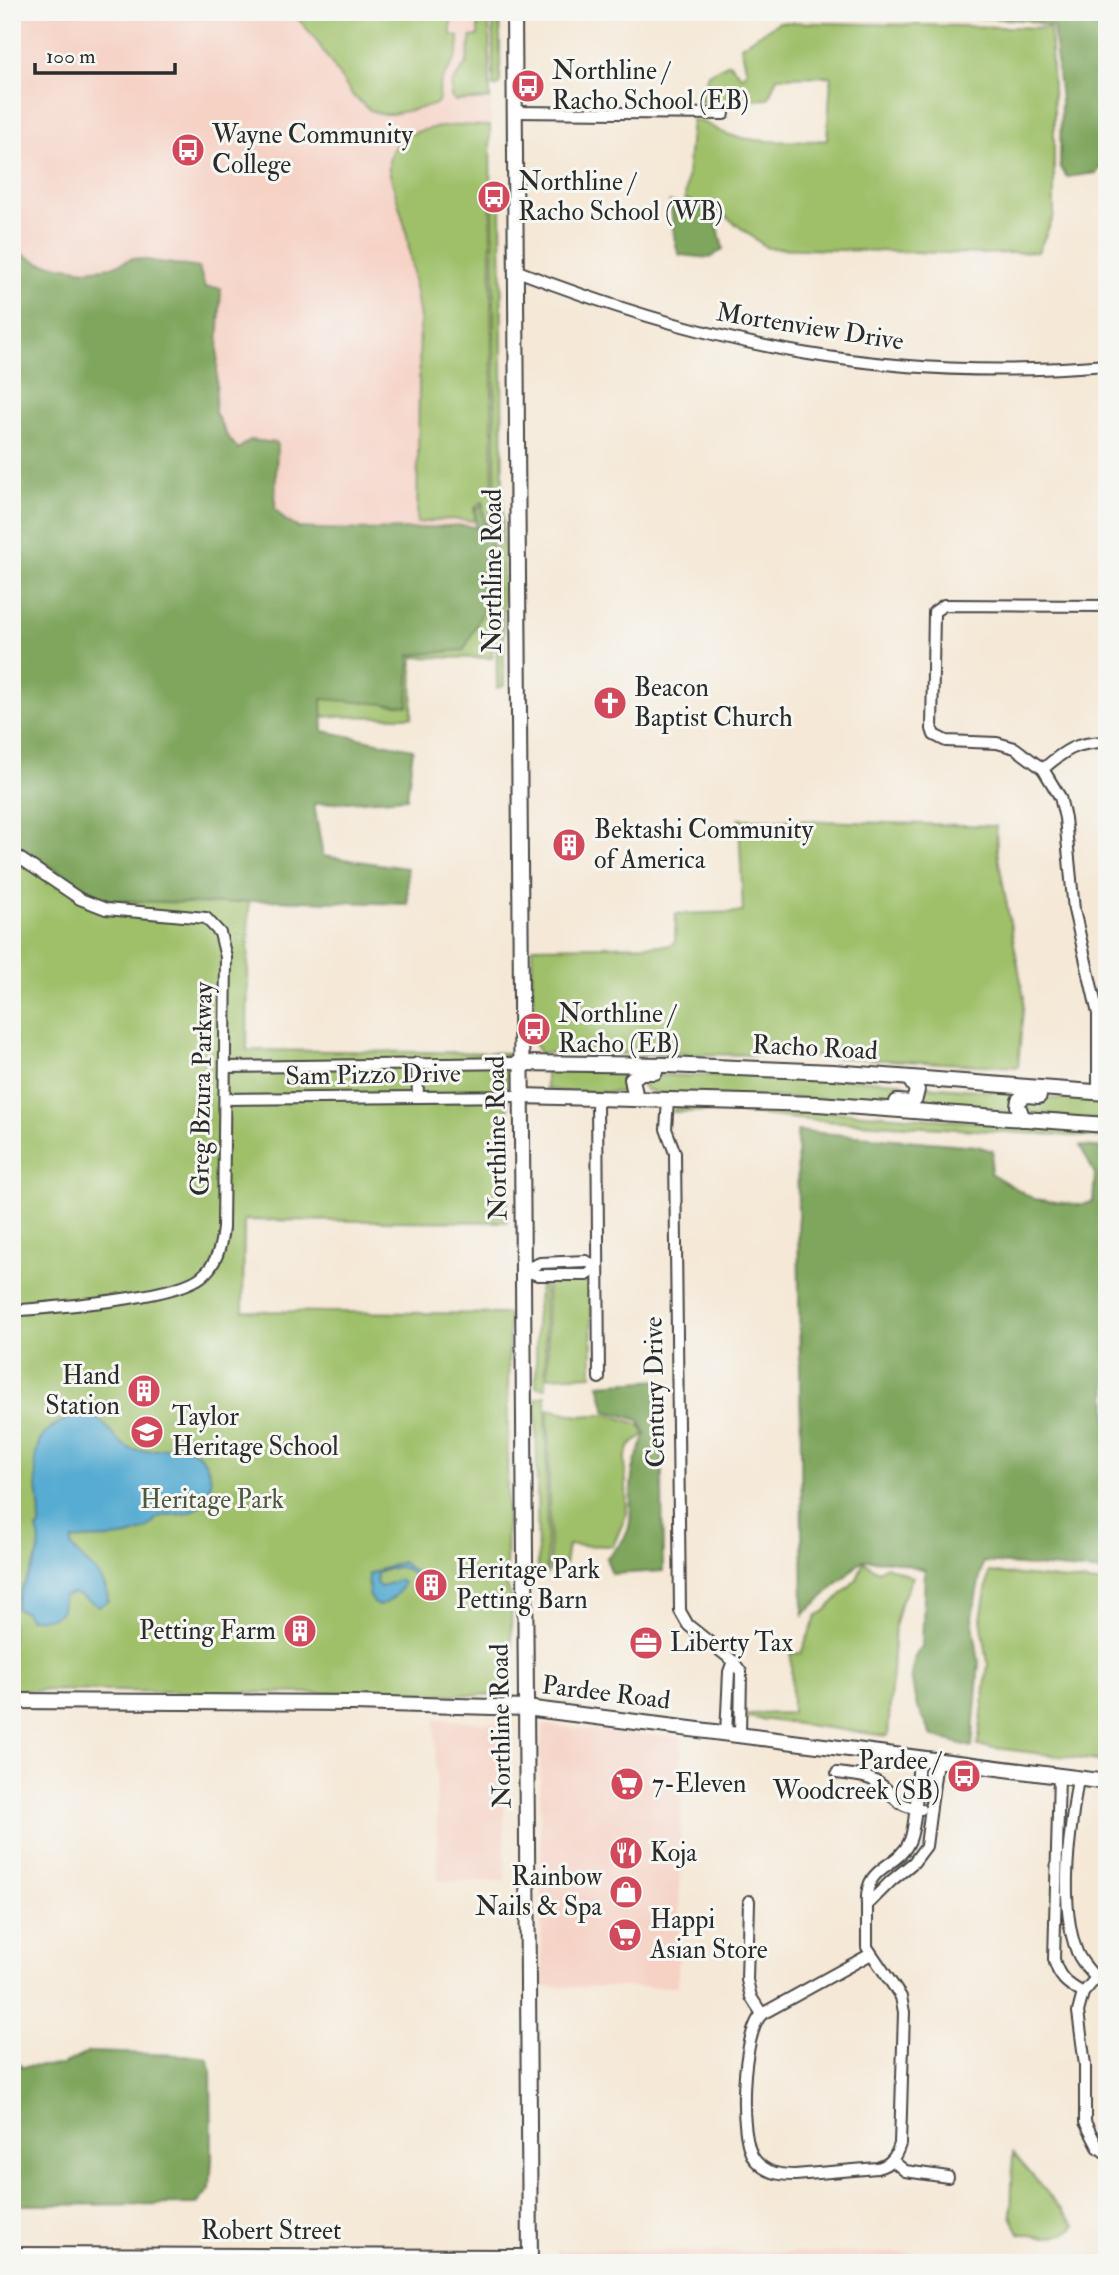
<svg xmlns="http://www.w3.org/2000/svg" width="1119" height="2275" viewBox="0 0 1119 2275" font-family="'IM FELL Double Pica',serif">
	<rect width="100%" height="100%" fill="#f6f6f2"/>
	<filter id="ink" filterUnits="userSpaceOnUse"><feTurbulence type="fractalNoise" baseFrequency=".0143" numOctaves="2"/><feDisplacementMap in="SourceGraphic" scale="14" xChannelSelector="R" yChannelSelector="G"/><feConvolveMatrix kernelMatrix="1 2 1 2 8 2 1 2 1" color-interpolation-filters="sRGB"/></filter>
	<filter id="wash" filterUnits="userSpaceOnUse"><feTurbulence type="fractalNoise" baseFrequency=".00686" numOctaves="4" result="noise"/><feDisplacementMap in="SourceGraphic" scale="28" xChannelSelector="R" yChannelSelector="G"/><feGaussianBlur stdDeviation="1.57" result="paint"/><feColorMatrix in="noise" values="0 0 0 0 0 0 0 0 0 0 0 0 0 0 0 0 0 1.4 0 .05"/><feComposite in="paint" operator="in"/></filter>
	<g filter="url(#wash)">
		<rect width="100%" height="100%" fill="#f5e8d6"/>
		<!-- built -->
		<g fill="#f6d2c5">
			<path d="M 12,12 L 490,12 L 493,536 L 12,531 Z"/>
			<path d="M 435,1719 L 503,1724 L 505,1881 L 438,1881 Z"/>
			<path d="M 544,1725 L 682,1738 L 678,1987 L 542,1987 L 540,1748 Z"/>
			<path d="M 557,2250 L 1107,2255 L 1107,2263 L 557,2263 Z"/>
		</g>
		<!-- green -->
		<g fill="#9fc069" stroke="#65764a" stroke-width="2">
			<path d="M 296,12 L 451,12 L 451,35 L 459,37 C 459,60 452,62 442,80 C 438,87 440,95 438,102 L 434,105 L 392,114 L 380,114 L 370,110 L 353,96 L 314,37 L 293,13 Z"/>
			<path d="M 478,12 L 489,12 L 490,99 L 455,101 L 451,97 L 452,84 L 467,62 L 471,37 L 478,36 Z"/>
			<path d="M 493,12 L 500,12 L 500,82 L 497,87 L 493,87 Z"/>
			<path d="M 779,22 L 1050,28 L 1054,110 L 1054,216 L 1038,252 L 982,254 L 767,248 L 724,215 L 685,199 L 692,120 C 709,122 713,129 727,134 C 755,144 798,142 827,140 L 831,76 L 777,77 L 768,99 L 699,102 L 708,74 L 729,63 L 742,77 L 747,72 L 741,46 Z"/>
			<path d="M 460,125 L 490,126 L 493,523 L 484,523 L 483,502 L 478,504 L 474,509 L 475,521 L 450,519 L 417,523 L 420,318 L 406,230 L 389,171 C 386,129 428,129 460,125 Z"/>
			<path d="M 493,199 L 501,199 L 504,686 L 497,688 Z"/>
			<path d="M 12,531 L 493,536 L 492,658 L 413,657 L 412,717 L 251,716 L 247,1050 L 508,1053 L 507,1222 L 244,1220 L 243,1311 L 509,1314 L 506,1584 L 511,1596 L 512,1678 L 509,1684 L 506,1650 L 505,1695 L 12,1690 Z"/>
			<path d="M 739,819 L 996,826 L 997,851 L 1024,998 L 1018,1067 L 788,1055 L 540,1053 L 534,1044 L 533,1034 L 532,947 L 671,945 L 675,941 L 676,914 L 743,912 Z"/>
			<path d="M 546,1070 L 630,1070 L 631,1072 L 627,1092 L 568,1092 L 546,1089 Z"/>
			<path d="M 745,1073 L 899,1082 L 908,1086 L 910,1092 L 899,1100 L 860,1097 L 812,1099 L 655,1093 L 654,1091 L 646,1090 L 642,1085 L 645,1079 L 653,1075 L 694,1076 Z"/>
			<path d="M 924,1086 L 1016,1093 L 1012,1112 L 922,1106 Z"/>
			<path d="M 1037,1098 L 1107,1100 L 1107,1121 L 1032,1113 L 1027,1109 L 1027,1104 Z"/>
			<path d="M 676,1107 C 820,1107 963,1122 1107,1132 L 1107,1138 L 807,1120 L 726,1111 L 673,1112 Z"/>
			<path d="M 547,1279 L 584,1279 L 591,1284 L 592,1375 L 548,1377 Z"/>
			<path d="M 544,1280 L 546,1388 L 536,1387 L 536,1319 L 540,1284 Z"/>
			<path d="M 546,1395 L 547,1573 L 538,1570 L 536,1399 Z"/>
			<path d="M 548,1409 L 580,1416 L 606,1414 L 639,1424 L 644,1435 L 630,1446 L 625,1459 L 627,1513 L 613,1546 L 568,1545 L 565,1564 L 558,1564 L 556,1571 L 550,1571 Z"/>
			<path d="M 864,1562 L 878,1571 L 886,1566 L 913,1577 L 900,1604 L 895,1624 L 888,1736 L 746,1717 L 746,1714 L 792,1713 L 791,1654 L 801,1653 L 817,1615 L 824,1612 L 857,1579 Z"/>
			<path d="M 989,1572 L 1107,1584 L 1107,1762 L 978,1746 L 988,1663 L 981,1619 Z"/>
			<path d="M 1013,2153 L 1075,2225 C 1062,2242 1039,2237 1019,2233 L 1011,2216 Z"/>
		</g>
		<!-- forest -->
		<g fill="#7fa65d" stroke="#556844" stroke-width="2">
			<path d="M 877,12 L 1079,12 L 1107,37 L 1107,158 L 1096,173 L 1067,177 L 1060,167 L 1061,100 L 1053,27 L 1026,20 Z"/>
			<path d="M 670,202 L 715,213 L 723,249 L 710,258 L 680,255 C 673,247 673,215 670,202 Z"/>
			<path d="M 12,249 L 40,263 L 86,270 L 112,267 L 133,258 L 199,268 L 205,287 L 221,288 L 215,412 L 227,436 L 238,449 L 250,440 L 277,443 L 275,509 L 285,520 L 299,528 C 336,530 374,530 412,529 C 433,529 458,522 476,528 L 475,510 L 483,504 L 484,524 L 491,526 L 487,603 L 464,650 L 410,655 L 408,706 L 322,699 L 323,731 L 413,749 L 407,798 L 314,804 L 323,856 L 407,868 L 408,904 L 266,900 L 213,904 L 105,900 L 19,847 L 12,840 Z"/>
			<path d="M 797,1131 L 977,1146 L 993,1151 L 990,1173 L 1034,1199 L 1079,1205 L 1093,1202 L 1095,1174 L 1080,1146 L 1107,1148 L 1107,1572 L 983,1562 L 972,1617 L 979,1662 L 972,1747 L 932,1736 L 916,1704 L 911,1675 L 915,1656 L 922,1646 L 925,1570 L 892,1561 L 863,1560 L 803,1615 Z"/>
			<path d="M 661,1380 L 663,1571 L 612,1574 L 606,1558 C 641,1529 627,1515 632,1477 C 633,1463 641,1447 646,1434 L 639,1420 L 606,1411 L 599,1384 Z"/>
			<path d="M 12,2051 L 21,2067 L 62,2065 L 89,2052 L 183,2055 L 207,2058 L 211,2068 L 212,2158 L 210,2189 L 197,2204 L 12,2205 Z"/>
		</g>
		<!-- water -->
		<g fill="#56acd2" stroke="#406c7e" stroke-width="2">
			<path d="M 84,1414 C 108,1416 112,1444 134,1450 C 153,1455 174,1441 192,1450 C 202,1455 208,1465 210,1475 C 214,1494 202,1511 183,1514 C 175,1515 164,1514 157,1518 C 152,1521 154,1523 150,1526 C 130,1543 96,1536 72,1540 L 71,1546 C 84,1565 107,1573 108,1601 L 99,1606 C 86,1601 77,1588 63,1597 C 62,1601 63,1605 62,1609 C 58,1621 38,1618 29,1619 L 25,1612 L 16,1609 C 17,1581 49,1560 37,1529 L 40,1527 C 41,1473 13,1430 84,1414 Z"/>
			<path d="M 402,1562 L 418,1575 L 419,1579 L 417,1580 C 402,1562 398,1566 377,1573 L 376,1583 L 380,1587 L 399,1580 L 403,1583 C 400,1593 388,1604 378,1606 C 365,1596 369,1588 369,1574 Z"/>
		</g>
	</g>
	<g filter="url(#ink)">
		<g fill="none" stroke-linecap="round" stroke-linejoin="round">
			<defs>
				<g id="street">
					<path d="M 514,112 L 724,114"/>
					<path d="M 515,270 C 715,348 892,383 1107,365"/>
					<path d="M 1043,769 C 1065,750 1076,742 1107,742"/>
					<path d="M 12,853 L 80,899 L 106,909 L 206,918 L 220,933 L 226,957 L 223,1228 C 221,1246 217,1264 202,1276 C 175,1299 52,1307 12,1311"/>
					<path d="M 417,1063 L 418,1097"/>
					<path d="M 226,1067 L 521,1063"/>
					<path d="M 1098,1093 L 1098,1014 L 1074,910 L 1065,818 L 1060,797 L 1043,769 L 1015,748 L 997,743 L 946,741 L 934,735 L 932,729 L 934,612 L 944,605 L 1107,606"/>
					<path d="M 597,1098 L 599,1378"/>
					<path d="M 225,1099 L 521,1096"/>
					<path d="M 668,1100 L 666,1129 L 675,1153 L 680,1611 L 688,1625 L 733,1661"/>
					<path d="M 586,1261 L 598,1267 L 587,1275 L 538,1275 L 523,1270 L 540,1263 Z"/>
					<path d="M 726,1734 L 729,1672 L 733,1661 L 741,1672 L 740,1736"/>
					<path d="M 919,1758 C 917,1779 917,1822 910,1840 C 898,1870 864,1863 867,1905 L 891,1881 L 914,1862 L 926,1846 L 937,1760"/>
					<path d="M 837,1773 C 850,1775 864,1775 875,1781 C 898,1793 888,1805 921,1809"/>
					<path d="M 1059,1776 L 1054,1959 C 1058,1977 1067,1984 1083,1993"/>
					<path d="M 1078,1778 C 1070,1830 1058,1903 1077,1952 C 1081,1962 1089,1970 1096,1978"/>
					<path d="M 749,1901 L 747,1980 L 751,1997 L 762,2014"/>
					<path d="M 867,1905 L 867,1947 L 901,1997 L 904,2012 L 900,2144 C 896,2157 890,2165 877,2168 L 795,2175 C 779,2175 766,2173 755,2160 C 737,2139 742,2033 762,2014 L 871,1954"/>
					<path d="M 1107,1974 L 1096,1978 L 1083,1993 L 1078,2012 L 1085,2065 L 1085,2122 L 1098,2147 L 1107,2154"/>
					<path d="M 892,2160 L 905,2171 L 948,2177"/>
					<path d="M 12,2253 L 530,2255"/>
				</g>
				<g id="secondary">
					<path d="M 514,12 L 530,2263"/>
					<path d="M 521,1063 L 667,1065 L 833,1072 L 1107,1093"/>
					<path d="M 521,1096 L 818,1104 L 1107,1125"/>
					<path d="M 636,1099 L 632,1079 L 641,1072 L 655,1072"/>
					<path d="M 897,1102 L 911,1103 L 915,1098 L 917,1090 L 909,1078"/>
					<path d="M 1023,1119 L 1018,1106 L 1019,1100 L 1026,1095 L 1039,1096"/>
					<path d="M 12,1701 L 353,1703 L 526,1708 L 1107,1782"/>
				</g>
			</defs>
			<!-- street casing -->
			<use href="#street" stroke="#494745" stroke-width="14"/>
			<!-- secondary casing -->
			<use href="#secondary" stroke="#494745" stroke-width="18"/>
			<!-- street -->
			<use href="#street" stroke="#fff" stroke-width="10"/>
			<!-- secondary -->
			<use href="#secondary" stroke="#fff" stroke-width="14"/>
		</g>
	</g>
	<!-- icons -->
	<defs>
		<symbol id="bus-disc" viewBox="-11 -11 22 22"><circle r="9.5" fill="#d1495b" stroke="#f6f6f2"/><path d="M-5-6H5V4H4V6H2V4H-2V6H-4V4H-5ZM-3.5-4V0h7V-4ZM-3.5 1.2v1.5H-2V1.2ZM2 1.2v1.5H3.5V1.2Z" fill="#fff"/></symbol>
		<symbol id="church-disc" viewBox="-11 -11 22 22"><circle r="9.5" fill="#d1495b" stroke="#f6f6f2"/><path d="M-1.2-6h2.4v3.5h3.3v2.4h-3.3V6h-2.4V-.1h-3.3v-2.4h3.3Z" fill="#fff"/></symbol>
		<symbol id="building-disc" viewBox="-11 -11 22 22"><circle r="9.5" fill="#d1495b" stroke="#f6f6f2"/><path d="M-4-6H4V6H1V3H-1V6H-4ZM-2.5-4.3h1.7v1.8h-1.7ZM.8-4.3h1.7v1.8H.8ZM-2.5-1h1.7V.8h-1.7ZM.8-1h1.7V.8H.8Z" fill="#fff"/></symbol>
		<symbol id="school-disc" viewBox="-11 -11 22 22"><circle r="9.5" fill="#d1495b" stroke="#f6f6f2"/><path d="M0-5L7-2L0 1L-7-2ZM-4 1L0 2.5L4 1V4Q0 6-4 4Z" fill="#fff"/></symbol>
		<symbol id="office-disc" viewBox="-11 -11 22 22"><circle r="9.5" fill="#d1495b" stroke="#f6f6f2"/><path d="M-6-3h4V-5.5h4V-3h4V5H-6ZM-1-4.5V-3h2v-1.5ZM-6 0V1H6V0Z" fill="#fff"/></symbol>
		<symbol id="supermarket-disc" viewBox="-11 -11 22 22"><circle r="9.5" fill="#d1495b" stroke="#f6f6f2"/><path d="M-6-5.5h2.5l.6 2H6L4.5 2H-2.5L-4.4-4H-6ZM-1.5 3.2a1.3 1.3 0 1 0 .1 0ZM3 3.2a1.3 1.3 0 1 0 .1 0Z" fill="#fff"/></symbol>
		<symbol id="restaurant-disc" viewBox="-11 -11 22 22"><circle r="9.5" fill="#d1495b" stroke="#f6f6f2"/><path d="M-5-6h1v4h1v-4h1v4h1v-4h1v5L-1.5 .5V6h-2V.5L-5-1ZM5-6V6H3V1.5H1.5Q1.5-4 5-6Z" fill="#fff"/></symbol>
		<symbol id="shop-disc" viewBox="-11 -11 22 22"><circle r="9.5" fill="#d1495b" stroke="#f6f6f2"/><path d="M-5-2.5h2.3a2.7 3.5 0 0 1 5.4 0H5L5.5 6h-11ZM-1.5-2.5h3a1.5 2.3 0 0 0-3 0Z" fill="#fff"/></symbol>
	</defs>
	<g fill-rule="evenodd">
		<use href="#bus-disc" x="509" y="67" width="38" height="38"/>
		<use href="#bus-disc" x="169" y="131" width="38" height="38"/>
		<use href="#bus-disc" x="475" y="178" width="38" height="38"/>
		<use href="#church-disc" x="591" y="684" width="38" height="38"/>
		<use href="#building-disc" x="550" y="826" width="38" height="38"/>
		<use href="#bus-disc" x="515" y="1010" width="38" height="38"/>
		<use href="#building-disc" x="125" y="1372" width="38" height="38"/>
		<use href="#school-disc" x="128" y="1413" width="38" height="38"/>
		<use href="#building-disc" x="412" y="1566" width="38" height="38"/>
		<use href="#building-disc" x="281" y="1612" width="38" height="38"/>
		<use href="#office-disc" x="627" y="1624" width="38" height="38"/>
		<use href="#bus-disc" x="945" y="1757" width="38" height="38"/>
		<use href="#supermarket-disc" x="608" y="1765" width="38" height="38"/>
		<use href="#restaurant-disc" x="607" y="1834" width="38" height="38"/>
		<use href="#shop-disc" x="607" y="1873" width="38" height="38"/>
		<use href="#supermarket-disc" x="606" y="1916" width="38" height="38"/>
	</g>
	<g text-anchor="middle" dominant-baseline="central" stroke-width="6" stroke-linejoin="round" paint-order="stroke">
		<!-- poi labels -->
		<g font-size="26" fill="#2b2b2b" stroke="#f6f6f2" text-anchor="start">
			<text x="552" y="71">Northline /<tspan x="552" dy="30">Racho School (EB)</tspan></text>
			<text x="212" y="135">Wayne Community<tspan x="212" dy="30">College</tspan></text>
			<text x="518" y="182">Northline /<tspan x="518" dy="30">Racho School (WB)</tspan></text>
			<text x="634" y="688">Beacon<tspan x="634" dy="30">Baptist Church</tspan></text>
			<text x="594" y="830">Bektashi Community<tspan x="594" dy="30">of America</tspan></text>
			<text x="558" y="1014">Northline /<tspan x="558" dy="30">Racho (EB)</tspan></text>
			<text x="120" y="1376" text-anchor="end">Hand<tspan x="120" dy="30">Station</tspan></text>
			<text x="172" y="1417">Taylor<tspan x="172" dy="30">Heritage School</tspan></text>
			<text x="456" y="1570">Heritage Park<tspan x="456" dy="30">Petting Barn</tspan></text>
			<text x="276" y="1631" text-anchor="end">Petting Farm</text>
			<text x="670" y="1643">Liberty Tax</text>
			<text x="940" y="1761" text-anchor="end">Pardee /<tspan x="940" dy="30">Woodcreek (SB)</tspan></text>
			<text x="652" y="1784">7-Eleven</text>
			<text x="650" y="1853">Koja</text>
			<text x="602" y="1877" text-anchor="end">Rainbow<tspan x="602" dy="30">Nails &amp; Spa</tspan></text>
			<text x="650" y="1920">Happi<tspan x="650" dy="30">Asian Store</tspan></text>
		</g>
		<!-- street labels -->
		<g font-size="26" fill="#2b2b2b" stroke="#f6f6f2">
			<text transform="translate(810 327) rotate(9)">Mortenview Drive</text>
			<text transform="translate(493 571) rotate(-90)">Northline Road</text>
			<text transform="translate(815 1048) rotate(3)">Racho Road</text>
			<text transform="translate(373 1075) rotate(-1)">Sam Pizzo Drive</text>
			<text transform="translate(202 1089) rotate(-89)">Greg Bzura Parkway</text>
			<text transform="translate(497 1138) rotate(-91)">Northline Road</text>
			<text transform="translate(655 1392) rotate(-91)">Century Drive</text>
			<text transform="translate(606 1693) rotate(7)">Pardee Road</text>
			<text transform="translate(501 1726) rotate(-91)">Northline Road</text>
			<text x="271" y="2231">Robert Street</text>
		</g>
		<!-- park labels -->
		<g font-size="26" fill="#4e583e" stroke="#f6f6f2">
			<text x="212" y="1500">Heritage Park</text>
		</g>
	</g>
	<!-- margin -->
	<rect width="1119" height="2275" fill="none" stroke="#f6f6f2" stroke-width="42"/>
	<!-- scale -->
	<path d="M35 63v10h140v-10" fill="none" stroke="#2b2b2b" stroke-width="3.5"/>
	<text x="46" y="63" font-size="21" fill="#2b2b2b" stroke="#f6f6f2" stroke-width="5" paint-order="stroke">100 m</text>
</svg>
